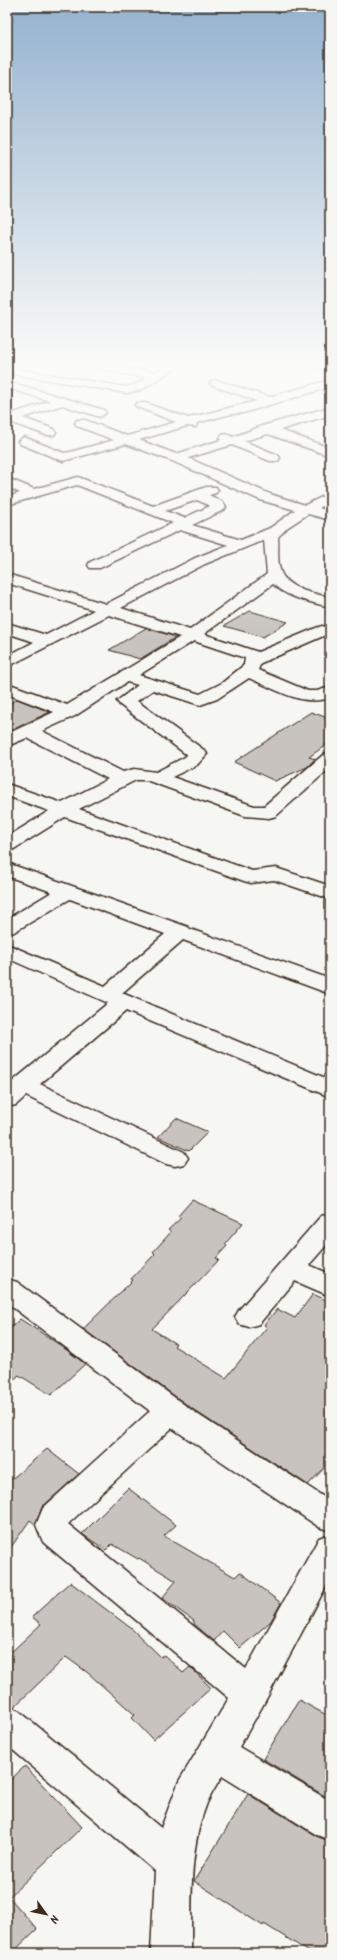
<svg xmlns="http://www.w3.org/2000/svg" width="337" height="1960" viewBox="0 0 337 1960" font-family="Kalam,sans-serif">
	<rect width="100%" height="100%" fill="#f6f6f2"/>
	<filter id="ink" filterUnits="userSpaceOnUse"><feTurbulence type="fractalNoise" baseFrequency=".025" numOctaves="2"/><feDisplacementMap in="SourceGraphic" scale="8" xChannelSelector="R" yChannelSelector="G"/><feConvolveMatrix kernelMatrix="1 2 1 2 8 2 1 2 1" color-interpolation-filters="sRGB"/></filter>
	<g filter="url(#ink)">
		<!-- building -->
		<g fill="#c8c3be" stroke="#3b2a1e">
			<path d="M 250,611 L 288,622 L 263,637 L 224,626 Z"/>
			<path d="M 146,628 L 176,637 L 140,659 L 109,650 Z"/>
			<path d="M 17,699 L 50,712 L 7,732 L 7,705 Z"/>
			<path d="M 311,712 L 325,717 L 325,719 L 330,721 L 330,742 L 309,757 L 315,759 L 307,767 L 275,781 L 234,762 Z"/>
			<path d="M 176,1118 L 208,1132 L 189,1151 L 158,1137 Z"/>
			<path d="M 192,1200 L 243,1223 L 225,1244 L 227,1246 L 216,1258 L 219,1260 L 152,1329 L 176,1344 L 174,1346 L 226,1378 L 267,1327 L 264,1325 L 277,1309 L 295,1318 L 313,1294 L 330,1302 L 330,1462 L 308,1485 L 198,1413 L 83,1329 L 133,1280 L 131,1279 L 155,1254 L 153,1252 L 171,1232 L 168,1230 L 181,1218 L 178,1216 Z"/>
			<path d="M 20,1319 L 60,1345 L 85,1364 L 51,1395 L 19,1375 L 7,1386 L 7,1331 Z"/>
			<path d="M 47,1449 L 79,1474 L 42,1507 L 35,1524 L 30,1520 L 7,1553 L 7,1483 Z"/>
			<path d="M 128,1488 L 176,1525 L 164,1536 L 235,1577 L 240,1572 L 281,1603 L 271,1621 L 240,1648 L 223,1631 L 214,1641 L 194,1624 L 194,1621 L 162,1598 L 176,1581 L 139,1558 L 138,1559 L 112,1544 L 106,1550 L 82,1534 Z"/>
			<path d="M 70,1582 L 132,1629 L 161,1657 L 164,1655 L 183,1673 L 190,1667 L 211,1688 L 153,1740 L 132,1718 L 135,1715 L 88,1673 L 66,1657 L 14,1707 L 7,1705 L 7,1656 L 41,1624 L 32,1617 Z"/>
			<path d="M 299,1700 L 330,1717 L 330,1799 L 263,1759 Z"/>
			<path d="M 25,1766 L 82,1827 L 9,1897 L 37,1929 L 12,1953 L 7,1953 L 7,1783 Z"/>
			<path d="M 248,1794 L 316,1836 L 330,1841 L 330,1953 L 311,1953 L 264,1924 L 263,1926 L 194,1881 Z"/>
		</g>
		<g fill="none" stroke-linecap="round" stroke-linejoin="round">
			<defs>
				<g id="minor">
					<path d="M 90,365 L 111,365 L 155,372 L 168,365 L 180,365 L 141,390 L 126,393 L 7,373 L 7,367 L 126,387 L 134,385 L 146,378 L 95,368 L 91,367 Z"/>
					<path d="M 313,365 L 330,365 L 330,371 L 314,367 Z"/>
					<path d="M 216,380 L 269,397 L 330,380 L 330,387 L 243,413 L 231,414 L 197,423 L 196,427 L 187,426 L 139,440 L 176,454 L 221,440 L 220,438 L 222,435 L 226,434 L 233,437 L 262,426 L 330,407 L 330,415 L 280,430 L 330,448 L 330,456 L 268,434 L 244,441 L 278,455 L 280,458 L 278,461 L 270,461 L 232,445 L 188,458 L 270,494 L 305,505 L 330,493 L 330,502 L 319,508 L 330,512 L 330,520 L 308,514 L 288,527 L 278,537 C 279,548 276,566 283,576 C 291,590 316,594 330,597 L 330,607 C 311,602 287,598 273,584 L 204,634 L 258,652 L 316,628 L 322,626 L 328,628 L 330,631 L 328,634 L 261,663 L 258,670 L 308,691 L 317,691 L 330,687 L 330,698 C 302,707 275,689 249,678 L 217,699 L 200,705 L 153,690 L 137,701 L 204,750 L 207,754 L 197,765 L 172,777 L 254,806 L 264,806 L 324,754 L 330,753 L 330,768 L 276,816 L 269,818 L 245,816 L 146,780 L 136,780 L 79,809 L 252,871 L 276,868 L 330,886 L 330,899 L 274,880 L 251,883 L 244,881 L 65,817 L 14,849 L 7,851 L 7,837 L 49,811 L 7,796 L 7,784 L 62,803 L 108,779 L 27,738 L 7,746 L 7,734 L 54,712 L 7,694 L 7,683 L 67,705 L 180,637 L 109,615 L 7,667 L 7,656 L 34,642 L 7,633 L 7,623 L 46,635 L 94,610 L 7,583 L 7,574 L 106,604 L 195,558 L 228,545 L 180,530 L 100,568 L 90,568 L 88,565 L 90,562 L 173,523 L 77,485 L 7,505 L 7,497 L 20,493 L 7,487 L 7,478 L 34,489 L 78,477 L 153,506 L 206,487 L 216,487 L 218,490 L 216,493 L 209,495 L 223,502 L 226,507 L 224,510 L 192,525 L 241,540 L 270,528 L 295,510 L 260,500 L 172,461 L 126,444 L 63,461 L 20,444 L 18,441 L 24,437 L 64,453 L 70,452 L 114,440 L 77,426 L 75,423 L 77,420 L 85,420 L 127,436 L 176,422 L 137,407 L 135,405 L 137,403 L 145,403 L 188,418 L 257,401 L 212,385 L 210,383 L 212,381 ZM 197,500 L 210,506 L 184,518 L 165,511 ZM 264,540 L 267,574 L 190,630 L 121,608 L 205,564 ZM 194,641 L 245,658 L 244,665 L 222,683 L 200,694 L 139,675 ZM 127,682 L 138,685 L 117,701 L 120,705 L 187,755 L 185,757 L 156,772 L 134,769 L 123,772 L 42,731 L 75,716 Z"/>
					<path d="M 7,381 L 104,410 L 106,413 L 100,417 L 62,405 L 23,418 L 54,429 L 56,432 L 54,435 L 46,435 L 7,421 L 7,414 L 11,414 L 50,401 L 7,388 Z"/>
					<path d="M 7,863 L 188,927 L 190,929 L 330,979 L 330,994 L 183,940 L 122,993 L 330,1080 L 330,1097 L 126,1011 L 40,1084 L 184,1152 L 188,1158 L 184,1164 L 175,1166 L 166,1164 L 26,1096 L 16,1105 L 7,1107 L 7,1086 L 108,1003 L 7,958 L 7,944 L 105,986 L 165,934 L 70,899 L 14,932 L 7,934 L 7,919 L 52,892 L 7,876 Z"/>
					<path d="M 330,1214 L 330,1241 L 309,1265 L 330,1274 L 330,1296 L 295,1281 L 259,1324 L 249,1327 L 239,1324 L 235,1317 L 239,1310 L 321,1216 Z"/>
					<path d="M 7,1279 L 17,1282 L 197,1414 L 330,1501 L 330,1531 L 319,1527 L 172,1428 L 68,1524 L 246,1669 L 319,1538 L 330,1534 L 330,1579 L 263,1705 L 239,1747 L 330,1801 L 330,1840 L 317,1835 L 222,1776 C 217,1785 211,1794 207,1803 C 188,1850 192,1903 191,1953 L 151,1953 L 155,1871 L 7,1745 L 7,1706 L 19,1711 L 161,1828 L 179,1781 L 229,1698 L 43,1542 L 36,1525 L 43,1508 L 150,1411 L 7,1303 Z"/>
				</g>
			</defs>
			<!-- minor casing -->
			<use href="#minor" stroke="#3b2a1e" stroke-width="3"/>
			<!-- minor -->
			<use href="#minor" fill="#f6f6f2" fill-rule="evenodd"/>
		</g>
	</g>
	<!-- sky -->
	<linearGradient id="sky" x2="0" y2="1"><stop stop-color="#94b2cf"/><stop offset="0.57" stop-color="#fbfbf9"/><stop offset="1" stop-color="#fbfbf9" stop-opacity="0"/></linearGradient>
	<rect width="337" height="639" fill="url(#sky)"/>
	<!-- margin -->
	<rect width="337" height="1960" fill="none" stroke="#f6f6f2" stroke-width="24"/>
	<rect x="12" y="12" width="313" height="1936" fill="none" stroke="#3b2a1e" stroke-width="1.5" filter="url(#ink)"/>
	<!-- north arrow -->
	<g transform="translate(46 1914) rotate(123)" stroke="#f6f6f2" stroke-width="3" paint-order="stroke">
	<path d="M0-3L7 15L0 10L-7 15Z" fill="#3b2a1e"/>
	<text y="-6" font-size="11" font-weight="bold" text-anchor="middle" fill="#3b2a1e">N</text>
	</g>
</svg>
